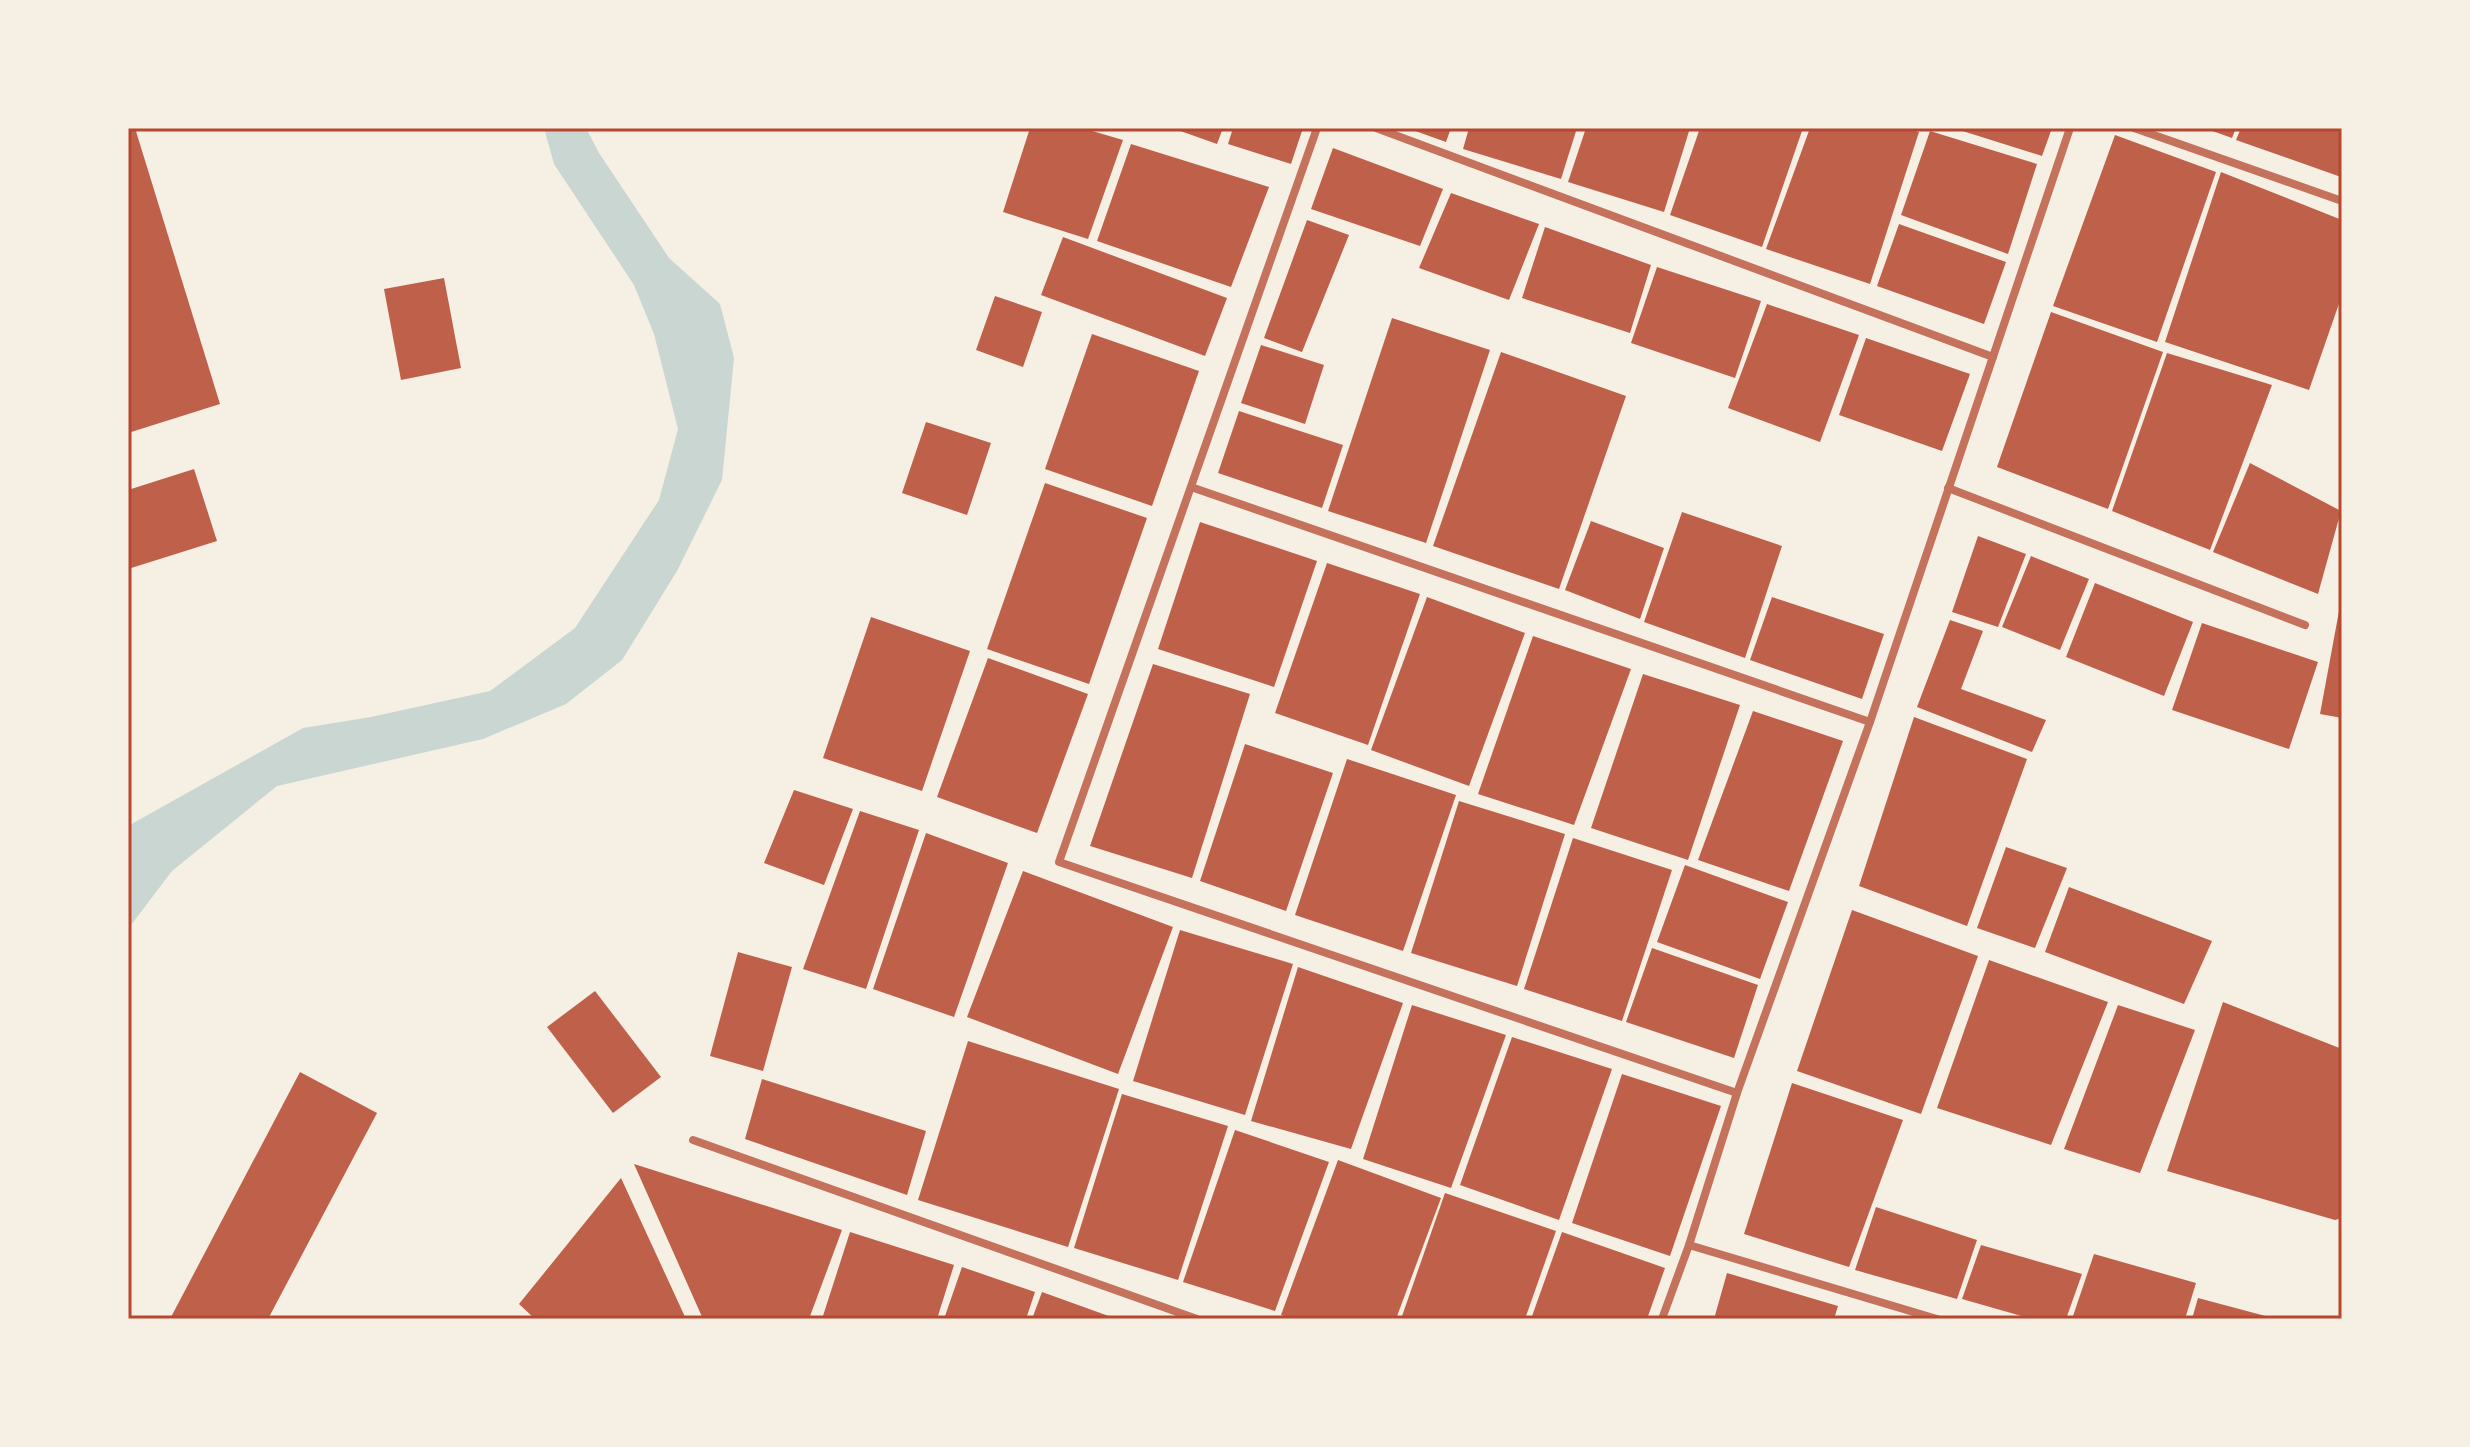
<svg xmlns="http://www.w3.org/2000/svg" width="2470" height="1447" viewBox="0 0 2470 1447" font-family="Poppins,sans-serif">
	<rect width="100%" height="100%" fill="#f6efe4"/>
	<!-- water -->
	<path fill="#c9d6d2" d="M 544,128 L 586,128 L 599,153 L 669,258 L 720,304 L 734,358 L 722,480 L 677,571 L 622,660 L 566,704 L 483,739 L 277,786 L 172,871 L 128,929 L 128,826 L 303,728 L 371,717 L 490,691 L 575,628 L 659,500 L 678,429 L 654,334 L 634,285 L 554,164 Z"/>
	<!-- building -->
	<g fill="#bf614a">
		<path d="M 128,128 L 135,128 L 220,404 L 128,433 Z"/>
		<path d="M 1030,128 L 1082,128 L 1123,140 L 1088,239 L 1003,212 Z"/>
		<path d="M 1172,128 L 1223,128 L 1217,144 Z"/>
		<path d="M 1233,128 L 1303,128 L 1291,164 L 1228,144 Z"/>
		<path d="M 1407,128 L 1451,128 L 1446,142 Z"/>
		<path d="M 1469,128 L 1577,128 L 1561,179 L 1463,149 Z"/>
		<path d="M 1586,128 L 1690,128 L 1664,212 L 1568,182 Z"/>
		<path d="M 1700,128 L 1803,128 L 1762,247 L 1670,215 Z"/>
		<path d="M 1810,128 L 1907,128 L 1919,132 L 1870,284 L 1766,249 Z"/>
		<path d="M 1953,128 L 2052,128 L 2042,156 Z"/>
		<path d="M 2204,128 L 2236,128 L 2232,138 Z"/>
		<path d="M 2241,128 L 2342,128 L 2341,177 L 2236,140 Z"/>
		<path d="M 1930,131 L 2037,164 L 2008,254 L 1901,215 Z"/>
		<path d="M 2115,135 L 2216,172 L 2157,342 L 2053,306 Z"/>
		<path d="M 1131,144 L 1269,187 L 1231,287 L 1097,241 Z"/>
		<path d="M 1333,148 L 1443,189 L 1420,246 L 1311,209 Z"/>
		<path d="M 2221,172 L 2342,220 L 2342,295 L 2309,390 L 2165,342 Z"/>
		<path d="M 1451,193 L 1539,224 L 1509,300 L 1419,268 Z"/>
		<path d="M 1307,220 L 1349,235 L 1302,352 L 1264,338 Z"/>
		<path d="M 1899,224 L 2006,262 L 1984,324 L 1877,286 Z"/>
		<path d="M 1545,227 L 1651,265 L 1630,333 L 1522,298 Z"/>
		<path d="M 1063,237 L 1227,298 L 1205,356 L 1041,295 Z"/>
		<path d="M 1657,267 L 1761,301 L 1735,378 L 1631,343 Z"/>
		<path d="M 444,278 L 461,368 L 401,380 L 384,289 Z"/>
		<path d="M 995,296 L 1042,312 L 1023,367 L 976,350 Z"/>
		<path d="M 1767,304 L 1859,335 L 1820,442 L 1728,408 Z"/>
		<path d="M 2051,312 L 2163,352 L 2108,509 L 1997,467 Z"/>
		<path d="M 1392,318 L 1490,350 L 1426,543 L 1328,511 Z"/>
		<path d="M 1092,334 L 1199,371 L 1152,506 L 1045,469 Z"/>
		<path d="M 1866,338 L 1970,374 L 1942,451 L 1839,415 Z"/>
		<path d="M 1261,345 L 1324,365 L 1305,424 L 1241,403 Z"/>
		<path d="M 1501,352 L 1626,396 L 1559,589 L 1433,546 Z"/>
		<path d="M 2167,353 L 2272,385 L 2210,550 L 2112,511 Z"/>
		<path d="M 1239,411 L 1343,445 L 1322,508 L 1218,473 Z"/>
		<path d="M 926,422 L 991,443 L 967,515 L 902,493 Z"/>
		<path d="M 2250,463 L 2341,511 L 2318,594 L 2213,552 Z"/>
		<path d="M 194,469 L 217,541 L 128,569 L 128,490 Z"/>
		<path d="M 1045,483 L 1147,518 L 1089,684 L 987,649 Z"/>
		<path d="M 1682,512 L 1782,546 L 1745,658 L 1644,622 Z"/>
		<path d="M 1591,521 L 1664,548 L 1640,619 L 1565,590 Z"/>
		<path d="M 1200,522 L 1317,561 L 1274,687 L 1158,649 Z"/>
		<path d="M 1978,536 L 2026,554 L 1998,627 L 1952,612 Z"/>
		<path d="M 2031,556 L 2089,579 L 2060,650 L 2002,627 Z"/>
		<path d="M 1327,563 L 1420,594 L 1368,745 L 1275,713 Z"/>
		<path d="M 2095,583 L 2193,622 L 2164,696 L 2066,657 Z"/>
		<path d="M 1427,597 L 1525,633 L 1469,786 L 1371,750 Z"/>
		<path d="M 1772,597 L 1884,634 L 1862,699 L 1750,660 Z"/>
		<path d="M 2339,611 L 2342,611 L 2342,718 L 2320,714 Z"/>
		<path d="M 871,617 L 970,651 L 922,791 L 823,758 Z"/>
		<path d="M 1950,620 L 1983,631 L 1961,689 L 2046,720 L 2032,752 L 1917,707 Z"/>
		<path d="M 2202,623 L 2318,662 L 2289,749 L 2172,710 Z"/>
		<path d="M 1533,636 L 1631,669 L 1574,825 L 1478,794 Z"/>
		<path d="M 988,658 L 1088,694 L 1037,833 L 937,797 Z"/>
		<path d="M 1153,664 L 1250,694 L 1192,878 L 1090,846 Z"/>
		<path d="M 1643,674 L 1740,705 L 1688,860 L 1591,828 Z"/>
		<path d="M 1753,711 L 1843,741 L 1789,891 L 1698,860 Z"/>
		<path d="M 1914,717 L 2027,759 L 1967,926 L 1859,886 Z"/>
		<path d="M 1245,744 L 1333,773 L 1286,911 L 1200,881 Z"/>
		<path d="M 1347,759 L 1456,795 L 1403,951 L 1295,915 Z"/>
		<path d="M 794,790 L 853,809 L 824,885 L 764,863 Z"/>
		<path d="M 1459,801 L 1565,834 L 1517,986 L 1411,953 Z"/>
		<path d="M 860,811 L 919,830 L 866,989 L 803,969 Z"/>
		<path d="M 926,833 L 1008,863 L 954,1017 L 873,989 Z"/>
		<path d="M 1573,838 L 1672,870 L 1622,1021 L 1524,989 Z"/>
		<path d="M 2006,847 L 2067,868 L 2035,948 L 1977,928 Z"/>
		<path d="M 1685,865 L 1788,902 L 1760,979 L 1657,942 Z"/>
		<path d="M 1023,871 L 1173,927 L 1118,1074 L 967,1017 Z"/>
		<path d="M 2069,887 L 2212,941 L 2184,1004 L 2045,952 Z"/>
		<path d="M 1852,910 L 1978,956 L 1921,1114 L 1797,1071 Z"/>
		<path d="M 1180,930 L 1293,964 L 1245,1115 L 1133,1081 Z"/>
		<path d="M 1652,948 L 1758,985 L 1734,1058 L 1626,1022 Z"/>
		<path d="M 738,952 L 792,967 L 763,1071 L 710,1056 Z"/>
		<path d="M 1989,960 L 2108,1002 L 2051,1145 L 1937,1108 Z"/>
		<path d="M 1298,967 L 1403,1003 L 1351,1149 L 1251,1121 Z"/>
		<path d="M 595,991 L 661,1077 L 613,1113 L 547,1027 Z"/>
		<path d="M 2223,1002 L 2342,1049 L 2342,1218 L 2335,1220 L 2167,1171 Z"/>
		<path d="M 1412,1005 L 1506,1035 L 1451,1188 L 1363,1159 Z"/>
		<path d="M 2118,1005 L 2195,1030 L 2140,1173 L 2064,1149 Z"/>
		<path d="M 1512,1037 L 1612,1069 L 1559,1220 L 1460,1185 Z"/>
		<path d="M 968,1041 L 1119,1089 L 1068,1247 L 918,1200 Z"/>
		<path d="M 300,1072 L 377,1113 L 268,1319 L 170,1319 Z"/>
		<path d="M 1622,1074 L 1721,1106 L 1670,1256 L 1572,1223 Z"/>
		<path d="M 762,1079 L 926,1131 L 907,1195 L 745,1139 Z"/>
		<path d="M 1792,1083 L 1903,1120 L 1849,1267 L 1744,1234 Z"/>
		<path d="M 1122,1094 L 1228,1126 L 1178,1280 L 1074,1248 Z"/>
		<path d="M 1235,1130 L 1329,1162 L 1275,1311 L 1183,1282 Z"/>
		<path d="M 1338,1160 L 1441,1198 L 1396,1319 L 1293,1319 L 1281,1315 Z"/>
		<path d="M 634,1164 L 842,1230 L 809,1319 L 703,1319 Z"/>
		<path d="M 621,1178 L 686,1319 L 535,1319 L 519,1304 Z"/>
		<path d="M 1445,1193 L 1556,1231 L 1525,1319 L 1401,1319 Z"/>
		<path d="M 1876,1207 L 1977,1240 L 1957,1299 L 1855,1270 Z"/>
		<path d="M 850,1232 L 954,1265 L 937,1319 L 822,1319 Z"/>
		<path d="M 1562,1232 L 1665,1268 L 1647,1319 L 1531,1319 Z"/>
		<path d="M 1981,1245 L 2082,1274 L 2066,1319 L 2032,1319 L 1962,1299 Z"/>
		<path d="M 2094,1254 L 2196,1283 L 2185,1319 L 2072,1319 Z"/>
		<path d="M 962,1267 L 1035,1292 L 1026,1319 L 944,1319 Z"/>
		<path d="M 1727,1273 L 1838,1306 L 1834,1319 L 1714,1319 Z"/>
		<path d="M 1042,1292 L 1117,1319 L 1032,1319 Z"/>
		<path d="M 2198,1298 L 2273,1318 L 2273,1319 L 2192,1319 Z"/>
	</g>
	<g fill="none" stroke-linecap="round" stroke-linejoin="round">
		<!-- minor -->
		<g stroke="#c5725c" stroke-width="8">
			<path d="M 1317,128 L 1059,862 L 1737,1093"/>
			<path d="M 1376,128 L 1993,357"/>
			<path d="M 2134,128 L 2342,201"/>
			<path d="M 1191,487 L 1870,722"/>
			<path d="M 1948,488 L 2305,625"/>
			<path d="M 693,1140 L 1197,1319"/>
			<path d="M 1689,1245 L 1937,1319"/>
			<path d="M 1662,1319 L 1689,1245 L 1737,1093 L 1870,722 L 2070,128"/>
		</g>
	</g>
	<!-- border -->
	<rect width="2470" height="1447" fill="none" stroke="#f6efe4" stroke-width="260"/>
	<rect x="130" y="130" width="2210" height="1187" fill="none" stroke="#b5482f" stroke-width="3"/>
</svg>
